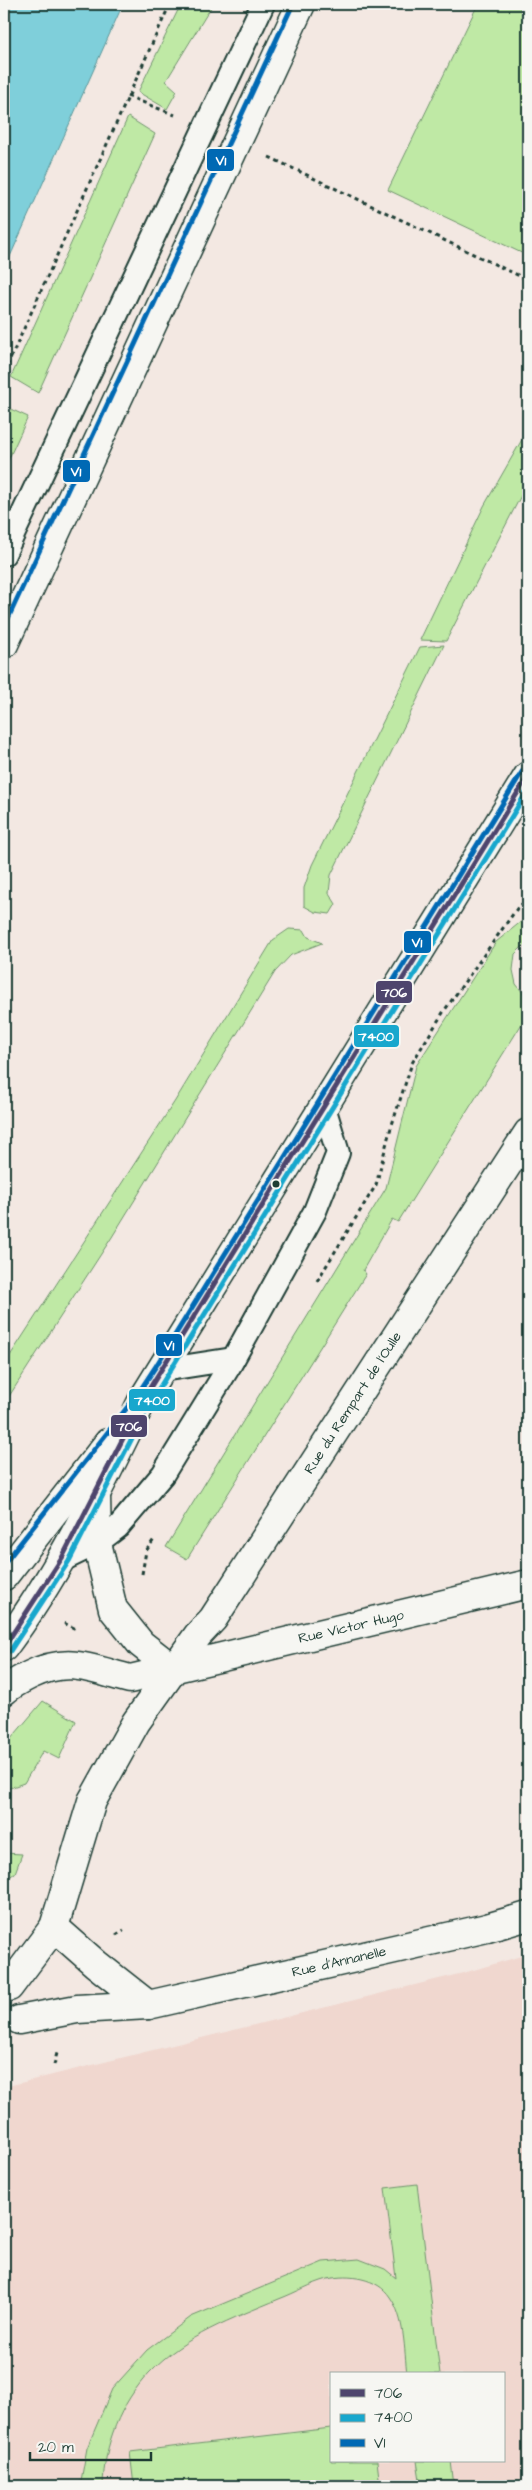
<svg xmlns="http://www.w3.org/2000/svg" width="532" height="2490" viewBox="0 0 532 2490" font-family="'Architects Daughter',sans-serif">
	<rect width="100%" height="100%" fill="#f3e8e2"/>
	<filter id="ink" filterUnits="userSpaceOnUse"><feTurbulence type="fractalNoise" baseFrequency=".02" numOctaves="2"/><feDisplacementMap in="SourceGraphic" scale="10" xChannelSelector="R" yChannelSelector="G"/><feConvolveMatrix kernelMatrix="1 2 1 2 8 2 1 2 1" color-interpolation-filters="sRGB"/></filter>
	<g filter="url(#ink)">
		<!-- built -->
		<path fill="#f0d7cf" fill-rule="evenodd" d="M 528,1954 L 528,2486 L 4,2486 L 4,2087 L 467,1972 ZM 331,2374 L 503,2374 L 503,2461 L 331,2461 Z"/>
		<!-- green -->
		<g fill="#bfe9a5" stroke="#6f936c">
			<path d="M 181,4 L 213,4 L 166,81 L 177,91 L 167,109 L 138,92 Z"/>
			<path d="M 478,4 L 528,4 L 528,256 L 388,190 Z"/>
			<path d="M 128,117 L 155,134 L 38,393 L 11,377 Z"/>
			<path d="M 4,406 L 28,417 L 4,469 Z"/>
			<path d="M 528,429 L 528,482 L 446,641 L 420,640 L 484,506 Z"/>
			<path d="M 444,645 L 331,875 L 329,893 L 336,904 L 330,914 L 315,912 L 304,906 L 304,888 L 312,865 L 420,647 Z"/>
			<path d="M 528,916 L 528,941 L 515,954 L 513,970 L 516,984 L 528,999 L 528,1014 L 398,1222 L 392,1219 L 363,1270 L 366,1274 L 187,1559 L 166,1547 L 386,1188 L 416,1066 L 496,942 Z"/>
			<path d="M 289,929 L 304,930 L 308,937 L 322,943 L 291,955 L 275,972 L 112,1237 L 4,1404 L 4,1365 L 175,1101 L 273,940 Z"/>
			<path d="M 43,1701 L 76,1721 L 59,1759 L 43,1751 L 24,1783 L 4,1790 L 4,1747 Z"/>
			<path d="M 4,1853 L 22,1854 L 15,1873 L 4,1881 Z"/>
			<path d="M 417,2184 L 440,2374 L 407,2374 C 404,2349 405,2318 390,2297 C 378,2278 348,2274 328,2279 C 312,2283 295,2293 279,2299 C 232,2319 185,2335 149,2373 C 120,2404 104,2445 103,2486 L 80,2486 L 87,2448 L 112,2389 L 147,2350 L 191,2317 L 323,2262 L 359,2259 L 385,2269 L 396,2278 L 385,2188 Z"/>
			<path d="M 331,2428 L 331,2461 L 377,2461 L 380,2486 L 134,2486 L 130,2452 Z"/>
			<path d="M 417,2461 L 451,2461 L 454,2486 L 421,2486 Z"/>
		</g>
		<!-- water -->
		<path fill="#7fcfda" stroke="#599598" d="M 4,4 L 123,4 L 4,270 Z"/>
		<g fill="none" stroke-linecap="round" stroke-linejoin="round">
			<defs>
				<g id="service">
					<path d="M 4,554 L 263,4"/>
					<path d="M 162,1370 L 233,1359"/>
					<path d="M 58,1562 L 97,1543 L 118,1527 L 163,1474 L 230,1365 L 315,1211 L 338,1153 L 324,1107"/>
				</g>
				<g id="minor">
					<path d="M 96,1495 L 97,1543 L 113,1609 L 141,1644 L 173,1669"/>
					<path d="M 4,1691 C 12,1684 20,1680 30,1675 C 69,1656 91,1669 130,1679 L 528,1584"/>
					<path d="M 54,1927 L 96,1964 L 148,2005"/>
					<path d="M 9,1987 L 54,1927 L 92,1801 L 136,1722 L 198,1635 L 213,1619 L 528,1133"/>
					<path d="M 19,2020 L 77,2009 L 148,2005 L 487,1928 L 528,1916"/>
				</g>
				<g id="primary">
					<path d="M 4,644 L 301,4"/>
					<path d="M 4,1576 L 108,1443"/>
					<path d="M 4,1647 C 61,1571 101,1484 143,1399 L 528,776"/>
				</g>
			</defs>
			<!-- service casing -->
			<use href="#service" stroke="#1f3d34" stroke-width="26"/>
			<!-- minor casing -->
			<use href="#minor" stroke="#1f3d34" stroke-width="31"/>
			<!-- primary casing -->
			<use href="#primary" stroke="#1f3d34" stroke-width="31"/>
			<!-- path -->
			<g stroke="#1f3d34" stroke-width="3" stroke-dasharray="4 4" stroke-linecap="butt">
				<path d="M 127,96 L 175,115"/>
				<path d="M 269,157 L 528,280"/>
				<path d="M 4,373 L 170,4"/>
				<path d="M 317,1281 L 376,1185 L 389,1134 L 412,1063 L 444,1011 L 518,907 L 528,900"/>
				<path d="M 142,1574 L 146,1551 L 155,1538"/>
				<path d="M 64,1623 L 76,1629"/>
				<path d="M 4,1734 L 11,1726"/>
				<path d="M 116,1935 L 124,1930"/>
				<path d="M 54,2065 L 57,2053"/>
			</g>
			<!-- service -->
			<use href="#service" stroke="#f6f6f2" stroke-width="22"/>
			<!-- minor -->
			<use href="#minor" stroke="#f6f6f2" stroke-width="28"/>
			<!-- primary -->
			<use href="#primary" stroke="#f6f6f2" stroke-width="28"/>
			<defs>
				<path id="bus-1" d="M 4,1647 L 62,1558 L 143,1399 L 528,776"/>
				<path id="bus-2" d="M 10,1651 L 69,1561 L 150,1403 L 528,790"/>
				<g id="bus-3">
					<path d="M 4,627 L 293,4"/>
					<path d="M 4,1564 L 137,1395 L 156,1366 L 522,772"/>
				</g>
			</defs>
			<!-- bus-1 casing -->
			<use href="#bus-1" stroke="#f6f6f2" stroke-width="9"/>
			<!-- bus-2 casing -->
			<use href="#bus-2" stroke="#f6f6f2" stroke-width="9"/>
			<!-- bus-3 casing -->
			<use href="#bus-3" stroke="#f6f6f2" stroke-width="9"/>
			<!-- bus-1 -->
			<use href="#bus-1" stroke="#4e456d" stroke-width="5"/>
			<!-- bus-2 -->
			<use href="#bus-2" stroke="#18a7cd" stroke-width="5"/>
			<!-- bus-3 -->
			<use href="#bus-3" stroke="#0069b4" stroke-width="5"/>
		</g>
	</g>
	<!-- markers -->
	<circle fill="#1f3d34" stroke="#f6f6f2" stroke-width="2" cx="276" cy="1184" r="4.5"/>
	<g text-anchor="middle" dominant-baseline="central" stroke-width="4" stroke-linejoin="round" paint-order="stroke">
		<!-- street labels -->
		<g font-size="14" fill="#1f3d34" stroke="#f6f6f2">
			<text transform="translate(353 1403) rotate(-57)">Rue du Rempart de l'Oulle</text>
			<text transform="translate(351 1627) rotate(-13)">Rue Victor Hugo</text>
			<text transform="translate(339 1962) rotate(-13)">Rue d'Annanelle</text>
		</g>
	</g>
	<g stroke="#f6f6f2" stroke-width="2">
		<rect x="206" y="148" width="29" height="24" rx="5" fill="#0069b4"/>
		<rect x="62" y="459" width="29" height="24" rx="5" fill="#0069b4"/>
		<rect x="403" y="930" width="29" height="24" rx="5" fill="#0069b4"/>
		<rect x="375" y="980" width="38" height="24" rx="5" fill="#4e456d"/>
		<rect x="353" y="1024" width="47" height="24" rx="5" fill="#18a7cd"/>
		<rect x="155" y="1333" width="28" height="24" rx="5" fill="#0069b4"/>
		<rect x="128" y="1388" width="48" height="24" rx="5" fill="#18a7cd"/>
		<rect x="110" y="1414" width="38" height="24" rx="5" fill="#4e456d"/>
	</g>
	<g font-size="14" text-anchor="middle" font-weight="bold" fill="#fff">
		<text x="221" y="165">V1</text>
		<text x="76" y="476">V1</text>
		<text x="417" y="947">V1</text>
		<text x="394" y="997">706</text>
		<text x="376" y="1041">7400</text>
		<text x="169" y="1350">V1</text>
		<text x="152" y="1405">7400</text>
		<text x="129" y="1431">706</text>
	</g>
	<!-- margin -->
	<rect width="532" height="2490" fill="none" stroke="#f6f6f2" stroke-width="20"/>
	<rect x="10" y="10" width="512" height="2470" fill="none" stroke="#1f3d34" stroke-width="2" filter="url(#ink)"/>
	<!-- legend -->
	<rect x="330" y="2372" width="175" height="90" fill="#f6f6f2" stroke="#a0aca6"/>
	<rect x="340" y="2389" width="25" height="8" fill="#4e456d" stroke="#a0aca6"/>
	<text x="374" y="2398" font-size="15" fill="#1f3d34">706</text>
	<rect x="340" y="2414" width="25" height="8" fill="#18a7cd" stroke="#a0aca6"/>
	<text x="374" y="2422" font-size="15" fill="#1f3d34">7400</text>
	<rect x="340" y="2439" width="25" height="8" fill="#0069b4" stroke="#a0aca6"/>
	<text x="374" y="2448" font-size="15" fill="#1f3d34">V1</text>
	<!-- scale -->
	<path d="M30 2452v8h121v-8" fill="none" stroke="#1f3d34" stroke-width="2.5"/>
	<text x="38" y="2452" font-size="15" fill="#1f3d34" stroke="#f6f6f2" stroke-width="4" paint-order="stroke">20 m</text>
</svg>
